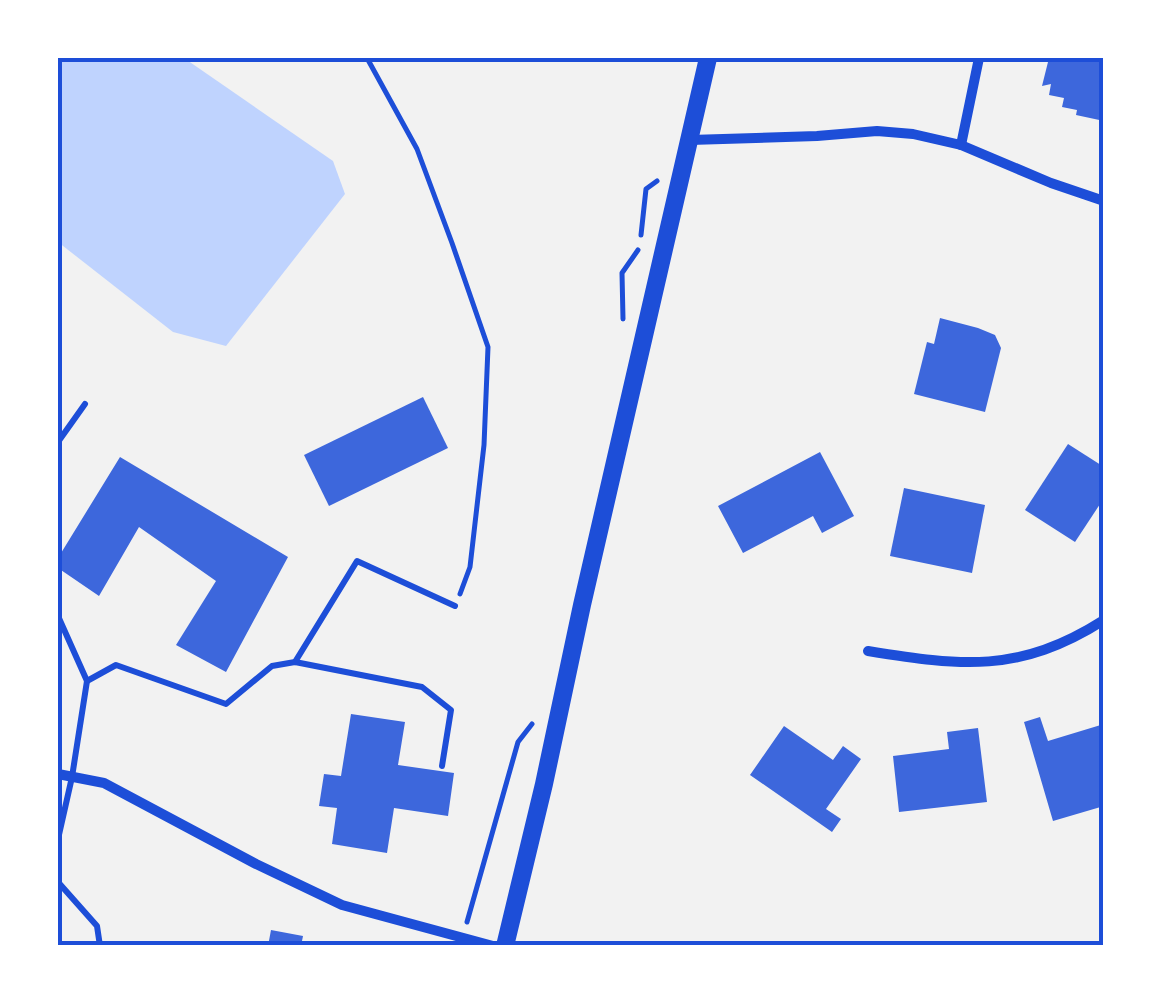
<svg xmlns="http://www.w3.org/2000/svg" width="1161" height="1003" viewBox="0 0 1161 1003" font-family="Ubuntu,sans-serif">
	<rect width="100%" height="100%" fill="#f2f2f2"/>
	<!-- water -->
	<path fill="#bfd3fe" d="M 58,58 L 184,58 L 333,161 L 345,194 L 226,346 L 173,332 L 58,242 Z"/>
	<!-- building -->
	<g fill="#3d67dc">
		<path d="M 1049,58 L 1104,58 L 1104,121 L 1076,115 L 1077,110 L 1062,107 L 1064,98 L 1049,95 L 1051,84 L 1042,86 Z"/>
		<path d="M 940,318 L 978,328 L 995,335 L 1001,348 L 985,412 L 914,394 L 927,342 L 934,344 Z"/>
		<path d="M 423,397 L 448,448 L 329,506 L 304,455 Z"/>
		<path d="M 1068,444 L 1104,467 L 1104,498 L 1075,542 L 1025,510 Z"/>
		<path d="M 820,452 L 854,516 L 822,533 L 813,516 L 743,553 L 718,506 Z"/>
		<path d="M 120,457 L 288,557 L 226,672 L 176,645 L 216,581 L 139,527 L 99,596 L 58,568 L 58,558 Z"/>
		<path d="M 904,488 L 985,505 L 972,573 L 890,556 Z"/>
		<path d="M 351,714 L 405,722 L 398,765 L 454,773 L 448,816 L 394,808 L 387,853 L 332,844 L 337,808 L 319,806 L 324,774 L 341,776 Z"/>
		<path d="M 1040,717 L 1048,741 L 1104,724 L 1104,806 L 1053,821 L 1024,722 Z"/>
		<path d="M 784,726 L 833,760 L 843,746 L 861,759 L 826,809 L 841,819 L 832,832 L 750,775 Z"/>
		<path d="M 978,728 L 987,802 L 899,812 L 893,756 L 949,749 L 947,732 Z"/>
		<path d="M 271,930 L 303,936 L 301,946 L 268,946 Z"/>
	</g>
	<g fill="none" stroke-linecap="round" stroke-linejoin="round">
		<!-- path -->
		<g stroke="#1d4ed8" stroke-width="5">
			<path d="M 367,58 L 417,149 L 452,243 L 488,347 L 484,445 L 470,567 L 460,594"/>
			<path d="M 641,235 L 646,189 L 657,181"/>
			<path d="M 623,319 L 622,273 L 638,250"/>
			<path d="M 467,922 L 518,742 L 532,724"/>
		</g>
		<!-- service -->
		<g stroke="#1d4ed8" stroke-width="6">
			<path d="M 58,442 L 85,404"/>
			<path d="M 58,616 L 87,681 L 116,665 L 226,704 L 272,666 L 295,662 L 422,687 L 451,710 L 442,766"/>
			<path d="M 295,662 L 357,561 L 455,606"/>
			<path d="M 58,839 L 72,777 L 87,681"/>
			<path d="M 58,882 L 97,926 L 100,946"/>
		</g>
		<!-- minor -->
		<g stroke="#1d4ed8" stroke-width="10">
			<path d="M 690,140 L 817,136 L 877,131 L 913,134 L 961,145 L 1051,183 L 1104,201"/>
			<path d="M 961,145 L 979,58"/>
			<path d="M 868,651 C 961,666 1019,674 1104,620"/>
			<path d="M 58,774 L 104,783 L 256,864 L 342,905 L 493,946"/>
		</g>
		<!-- secondary -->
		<path stroke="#1d4ed8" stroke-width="18" d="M 505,946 L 544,784 L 582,605 L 708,58"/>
	</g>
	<!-- border -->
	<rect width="1161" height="1003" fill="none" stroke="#ffffff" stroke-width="120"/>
	<rect x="60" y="60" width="1041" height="883" fill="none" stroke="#1d4ed8" stroke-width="4"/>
</svg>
